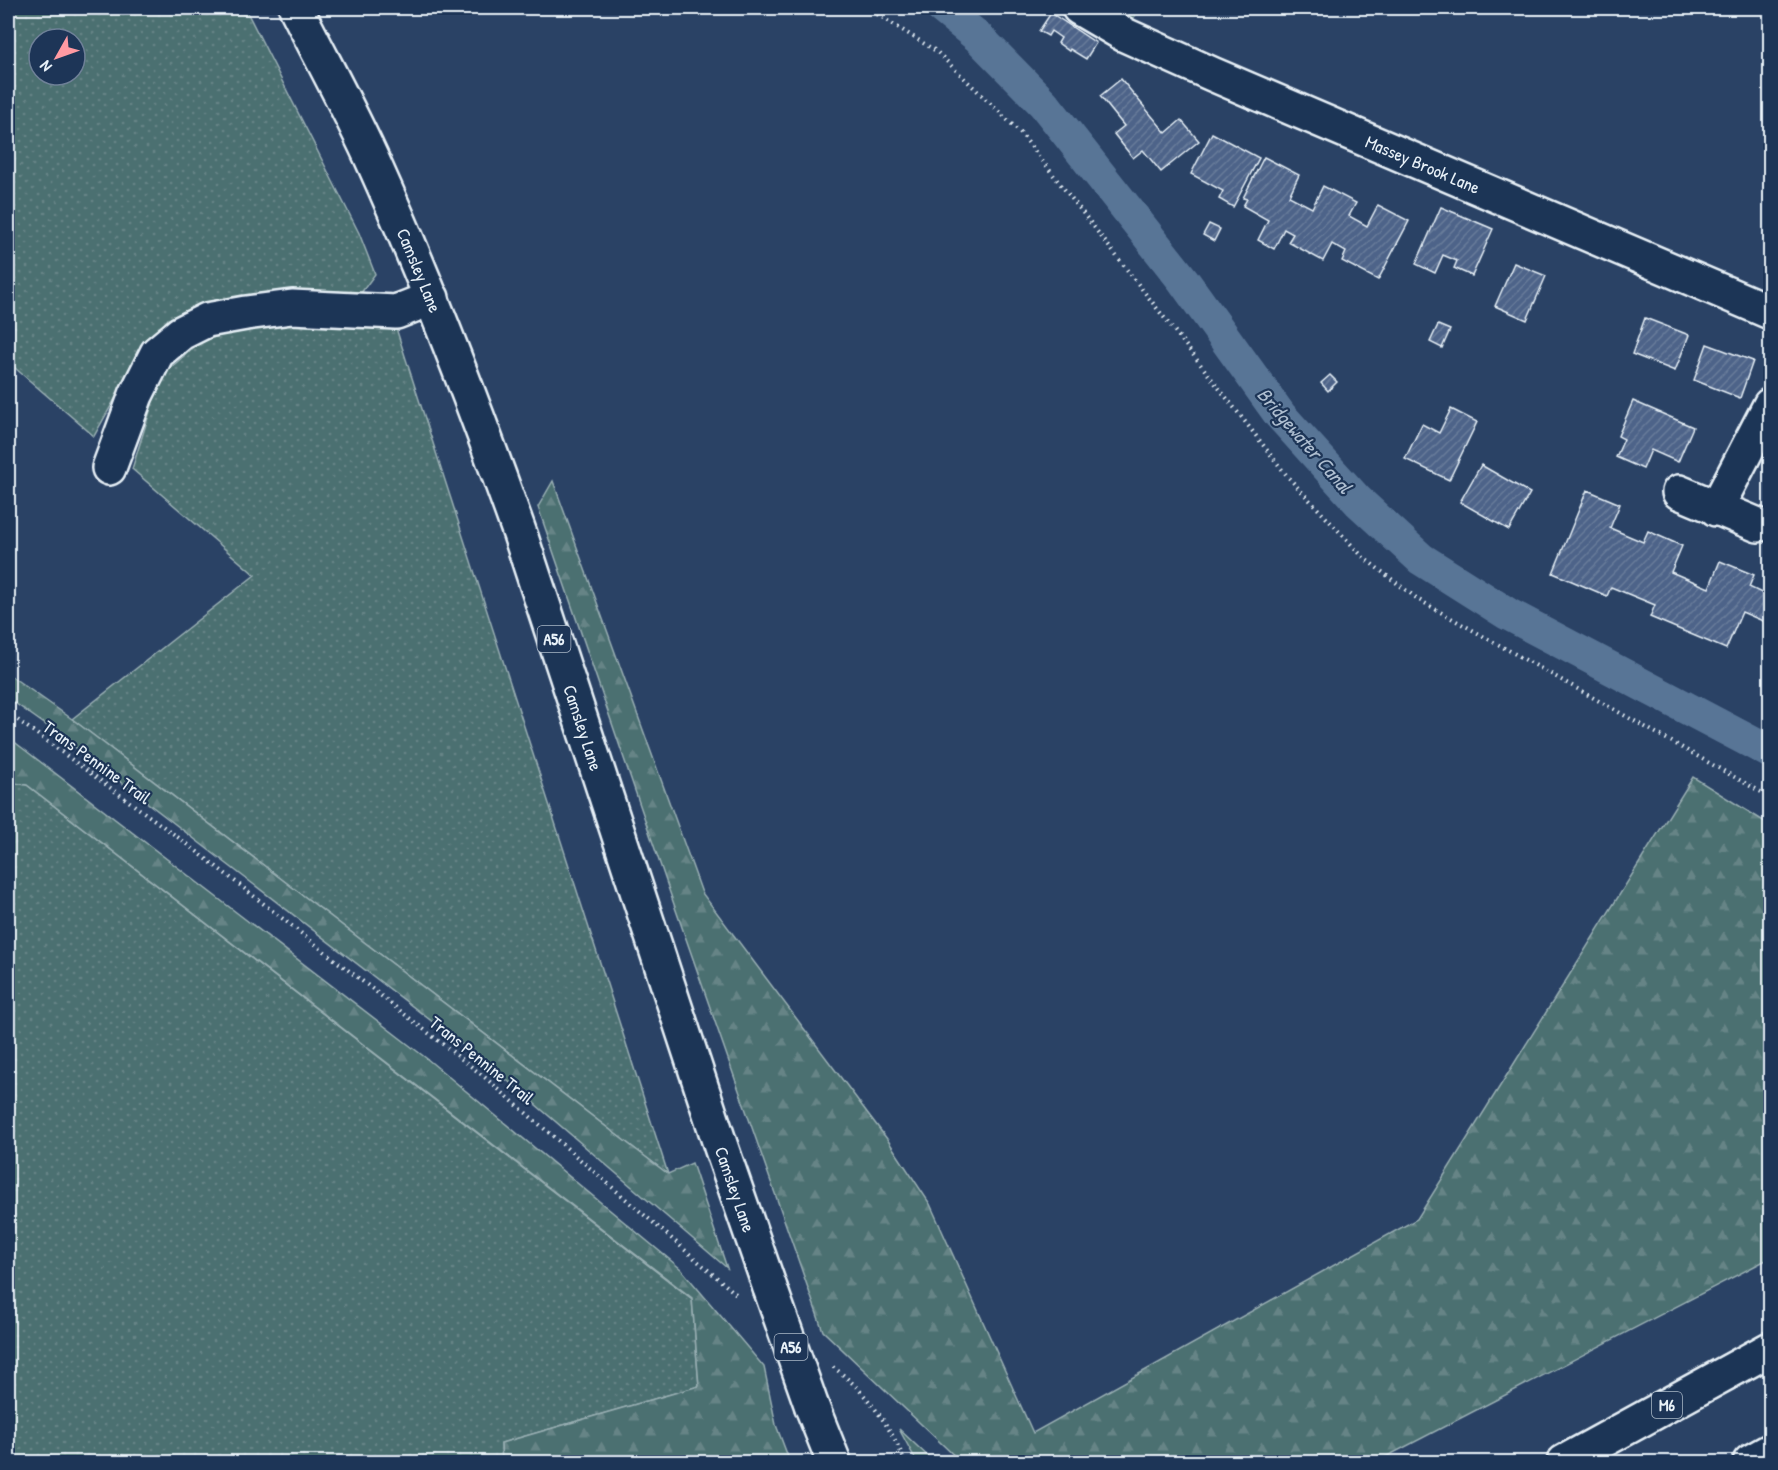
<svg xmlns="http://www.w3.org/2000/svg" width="1778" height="1470" viewBox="0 0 1778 1470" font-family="'Patrick Hand',sans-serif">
	<defs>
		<pattern id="grass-dots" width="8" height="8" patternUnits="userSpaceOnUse" patternTransform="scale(1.5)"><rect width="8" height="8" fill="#4c6f71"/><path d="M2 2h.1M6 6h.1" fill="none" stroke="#668486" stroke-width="1.8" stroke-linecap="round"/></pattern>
		<pattern id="forest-firs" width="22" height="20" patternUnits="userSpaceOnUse" patternTransform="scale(1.5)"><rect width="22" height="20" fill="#4c6f71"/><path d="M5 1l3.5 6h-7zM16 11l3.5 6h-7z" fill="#668486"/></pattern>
		<pattern id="building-hatch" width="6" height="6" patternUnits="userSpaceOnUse" patternTransform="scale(1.5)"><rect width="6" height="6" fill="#4d6489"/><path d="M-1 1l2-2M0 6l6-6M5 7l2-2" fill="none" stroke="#677b9a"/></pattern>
	</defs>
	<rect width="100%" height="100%" fill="#2a4265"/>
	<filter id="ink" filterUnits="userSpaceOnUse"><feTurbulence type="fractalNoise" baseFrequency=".0167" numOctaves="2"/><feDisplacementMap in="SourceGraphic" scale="12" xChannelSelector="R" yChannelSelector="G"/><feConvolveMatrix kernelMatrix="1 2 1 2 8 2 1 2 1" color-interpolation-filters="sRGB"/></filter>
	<g filter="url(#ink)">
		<!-- grass -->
		<g fill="url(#grass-dots)" stroke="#9ab0b4" stroke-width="1.5" fill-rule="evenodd">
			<path d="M 8,8 L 245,8 L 359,233 L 375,274 L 361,293 L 234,300 L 168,319 L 129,374 L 94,436 L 8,362 ZM 39,39 L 75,39 L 75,75 L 39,75 Z"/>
			<path d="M 258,323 L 395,325 L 668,1174 L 72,719 L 255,575 L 132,469 L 161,376 L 200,342 Z"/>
			<path d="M 8,782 L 27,785 L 692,1299 L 699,1386 L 501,1443 L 502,1462 L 8,1462 Z"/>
		</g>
		<!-- forest -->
		<g fill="url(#forest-firs)" stroke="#9ab0b4" stroke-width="1.5">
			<path d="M 1078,8 L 1139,8 L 1125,35 Z"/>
			<path d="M 553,481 L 702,893 L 887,1139 L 930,1204 L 1033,1433 L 1417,1219 L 1693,777 L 1770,825 L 1770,1258 L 1376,1462 L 961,1462 L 823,1331 L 669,890 L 538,507 Z"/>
			<path d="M 8,674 L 72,719 L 668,1174 L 692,1163 L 727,1268 L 494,1069 L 50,728 L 8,698 Z"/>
			<path d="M 8,737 L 426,1058 L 681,1269 L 764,1367 L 776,1425 L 790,1462 L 502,1462 L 501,1443 L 699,1386 L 692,1298 L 27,785 L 8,782 Z"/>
			<path d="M 899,1429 L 934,1462 L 917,1462 Z"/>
		</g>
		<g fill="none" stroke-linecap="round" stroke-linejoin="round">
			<!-- canal -->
			<path stroke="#597596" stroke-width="33" d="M 942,8 L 978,37 L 1044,104 L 1183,280 L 1280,415 L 1358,501 L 1421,559 L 1508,614 L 1770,752"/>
		</g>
		<!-- building -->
		<g fill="url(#building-hatch)" stroke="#e8f1f8" stroke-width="1.5">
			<path d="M 1051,13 L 1096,43 L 1086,59 L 1070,49 L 1069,51 L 1058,43 L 1061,38 L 1051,31 L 1048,36 L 1039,31 Z"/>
			<path d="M 1121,79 L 1166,133 L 1181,120 L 1199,141 L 1161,172 L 1143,150 L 1133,158 L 1114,134 L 1124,126 L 1100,96 Z"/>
			<path d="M 1212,133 L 1259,158 L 1233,207 L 1219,199 L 1223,191 L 1191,174 Z"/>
			<path d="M 1264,157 L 1299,175 L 1289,196 L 1312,208 L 1323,186 L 1356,203 L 1349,216 L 1367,226 L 1378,205 L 1409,221 L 1378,280 L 1342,261 L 1346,252 L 1332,244 L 1323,261 L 1288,242 L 1293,234 L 1284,229 L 1274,249 L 1258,240 L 1268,220 L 1243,206 L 1247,199 L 1243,198 Z"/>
			<path d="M 1441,207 L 1493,229 L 1472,276 L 1454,268 L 1457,261 L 1443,255 L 1435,273 L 1416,264 Z"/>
			<path d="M 1209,224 L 1220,229 L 1214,241 L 1203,235 Z"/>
			<path d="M 1514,263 L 1546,276 L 1527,320 L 1495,306 Z"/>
			<path d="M 1645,318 L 1689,335 L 1675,371 L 1632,354 Z"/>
			<path d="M 1438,325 L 1450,330 L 1442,348 L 1430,342 Z"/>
			<path d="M 1707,344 L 1753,361 L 1740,398 L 1694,380 Z"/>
			<path d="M 1330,375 L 1337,382 L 1328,391 L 1321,383 Z"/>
			<path d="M 1633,401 L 1693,427 L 1678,462 L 1651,450 L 1643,469 L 1616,457 L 1624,439 L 1618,436 Z"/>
			<path d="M 1451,409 L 1477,422 L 1449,480 L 1405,459 L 1422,424 L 1439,433 Z"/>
			<path d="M 1481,465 L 1530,493 L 1509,530 L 1460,502 Z"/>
			<path d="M 1587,490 L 1620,504 L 1610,528 L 1643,542 L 1648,531 L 1682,546 L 1671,572 L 1709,588 L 1720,561 L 1754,575 L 1749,587 L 1770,597 L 1770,624 L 1742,612 L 1726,649 L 1650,617 L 1655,605 L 1611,587 L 1607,596 L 1553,573 Z"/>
		</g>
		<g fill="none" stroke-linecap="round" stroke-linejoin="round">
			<defs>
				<g id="minor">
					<path id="s1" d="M 1079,8 L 1125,35 L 1212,74 L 1770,312"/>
					<path d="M 109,468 L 136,395 L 157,353 L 181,333 L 207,320 L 246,313 L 292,307 L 396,312 L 432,298"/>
					<path d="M 1679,492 L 1758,525"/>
					<path d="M 1716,509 L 1770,405"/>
				</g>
				<g id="major">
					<path id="s2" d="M 296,8 C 322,60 351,112 375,166 C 429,286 476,410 520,534 L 721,1147 L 770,1288"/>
					<path d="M 812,1407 L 834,1462"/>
				</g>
				<g id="highway">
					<path d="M 1564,1462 L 1770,1349"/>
					<path d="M 1750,1462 L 1770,1451"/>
				</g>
			</defs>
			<!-- minor casing -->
			<use href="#minor" stroke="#e8f1f8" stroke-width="38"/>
			<!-- major casing -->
			<use href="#major" stroke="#e8f1f8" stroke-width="38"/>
			<!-- highway casing -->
			<use href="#highway" stroke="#e8f1f8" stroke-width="38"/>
			<!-- path -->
			<g stroke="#e8f1f8" stroke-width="4" stroke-dasharray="1.5 4.5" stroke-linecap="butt">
				<path d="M 867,8 L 936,51 L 1020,132 L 1288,477 L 1364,558 L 1419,600 L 1770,797"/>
				<path d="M 8,713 L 190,846 L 482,1075 L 736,1294"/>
				<path d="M 833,1367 C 865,1390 891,1426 905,1462"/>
			</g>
			<!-- minor -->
			<use href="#minor" stroke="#1d3557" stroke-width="33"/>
			<!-- major -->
			<use href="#major" stroke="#1d3557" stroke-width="33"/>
			<!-- highway -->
			<use href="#highway" stroke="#1d3557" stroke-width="33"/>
			<defs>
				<path id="major-bridge" d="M 770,1288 L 812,1407"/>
			</defs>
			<!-- major-bridge casing -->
			<use href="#major-bridge" stroke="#e8f1f8" stroke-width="38" stroke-linecap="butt"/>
			<!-- major-bridge -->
			<use href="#major-bridge" stroke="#1d3557" stroke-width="33"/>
		</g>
	</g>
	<g text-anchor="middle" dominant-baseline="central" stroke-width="4.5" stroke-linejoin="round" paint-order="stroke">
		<!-- shield labels -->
		<g fill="#1d3557" stroke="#abb9c8" stroke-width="1.5">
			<rect x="537.5" y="626" width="33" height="26" rx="4.5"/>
			<rect x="774.5" y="1334" width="33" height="26" rx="4.5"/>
			<rect x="1652" y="1392" width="30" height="26" rx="4.5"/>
		</g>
		<g font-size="16" font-weight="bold" fill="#e8f1f8">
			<text x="554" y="639">A56</text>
			<text x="791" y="1347">A56</text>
			<text x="1667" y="1405">M6</text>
		</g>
		<!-- street labels -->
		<g font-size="18" fill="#e8f1f8" stroke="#1d3557">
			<text stroke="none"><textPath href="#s1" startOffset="378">Massey Brook Lane</textPath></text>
			<text stroke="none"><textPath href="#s2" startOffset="290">Camsley Lane</textPath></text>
			<text stroke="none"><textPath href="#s2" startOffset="776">Camsley Lane</textPath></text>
			<text transform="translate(97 762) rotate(36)">Trans Pennine Trail</text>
			<text transform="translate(482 1060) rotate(39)">Trans Pennine Trail</text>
			<text stroke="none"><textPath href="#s2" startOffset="1262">Camsley Lane</textPath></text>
		</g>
		<!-- water labels -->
		<g font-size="20" font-style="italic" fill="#afbfd1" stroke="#1d3557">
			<text transform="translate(1305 440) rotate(49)">Bridgewater Canal</text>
		</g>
	</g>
	<!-- margin -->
	<rect width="1778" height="1470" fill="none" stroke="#1d3557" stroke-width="30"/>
	<rect x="15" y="15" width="1748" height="1440" fill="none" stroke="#e8f1f8" stroke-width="2" filter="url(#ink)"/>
	<!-- north arrow -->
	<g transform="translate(57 57) rotate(230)"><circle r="28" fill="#1d3557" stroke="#6e8097" stroke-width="1.5"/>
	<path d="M0-4.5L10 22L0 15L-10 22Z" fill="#ff9aa2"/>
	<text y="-9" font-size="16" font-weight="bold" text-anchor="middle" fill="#e8f1f8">N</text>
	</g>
</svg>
